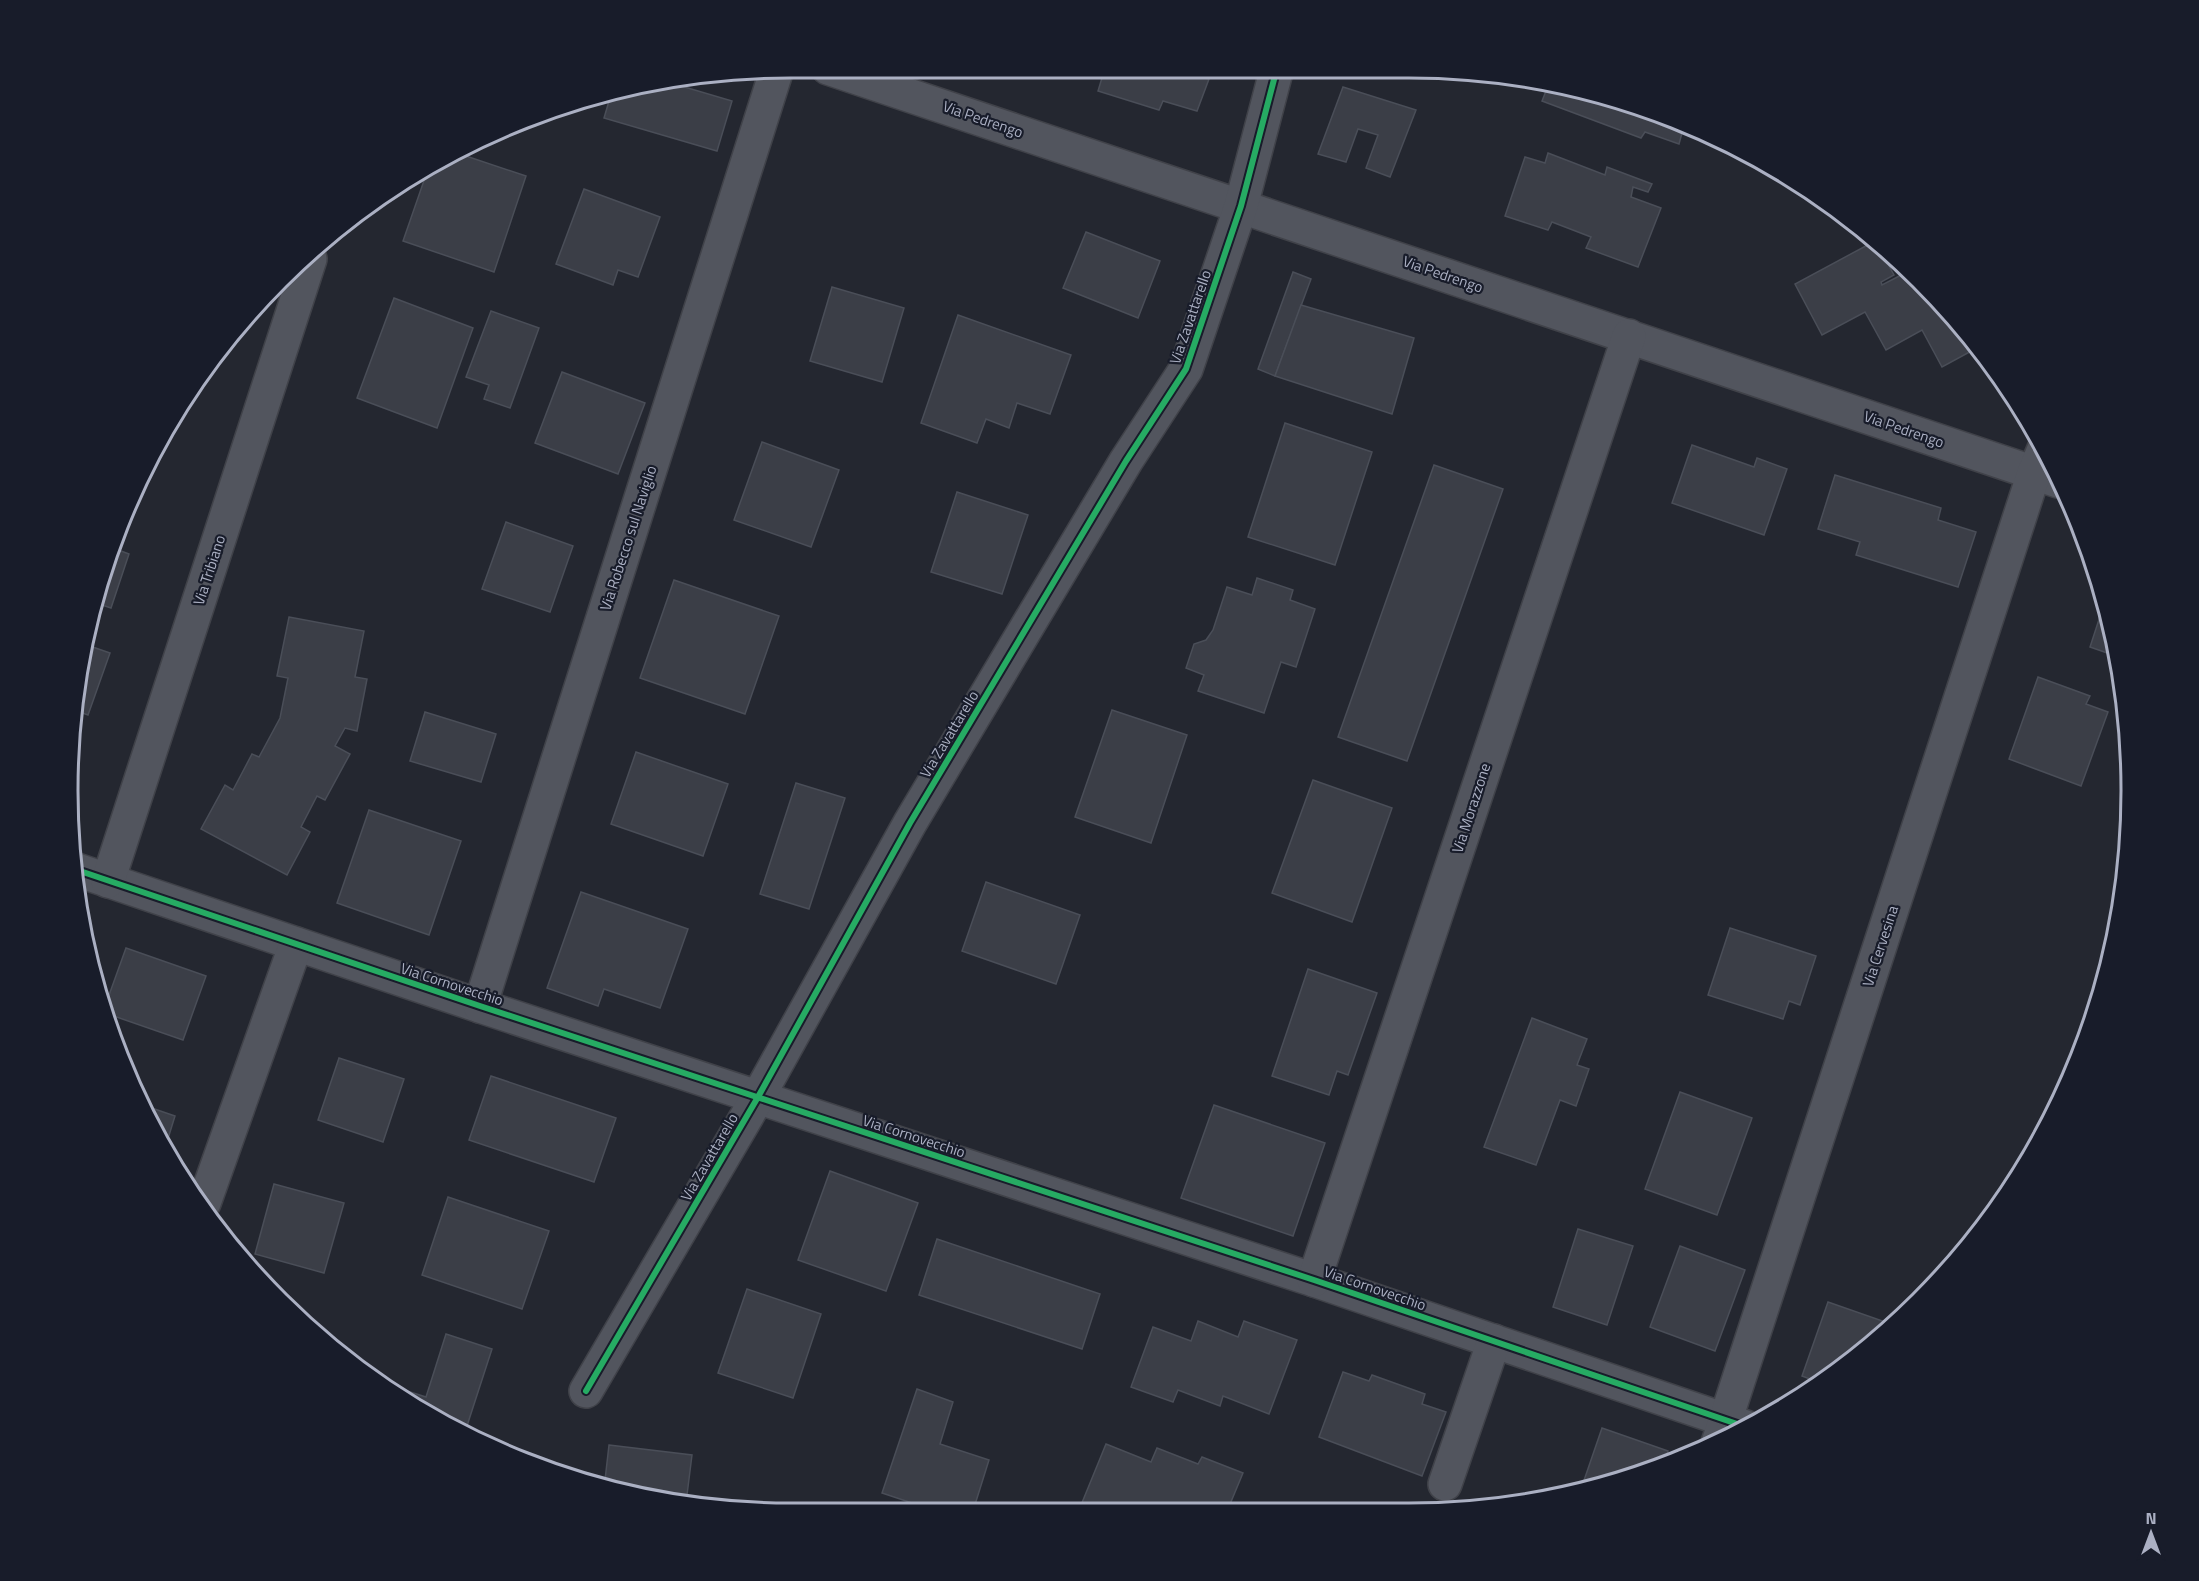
<svg xmlns="http://www.w3.org/2000/svg" width="2199" height="1581" viewBox="0 0 2199 1581" font-family="'Titillium Web',sans-serif">
	<rect width="100%" height="100%" fill="#242730"/>
	<!-- building -->
	<g fill="#3b3e47" stroke="#4a4e58" stroke-width="1.5">
		<path d="M 1105,68 L 1204,68 L 1201,77 L 1209,79 L 1197,111 L 1163,101 L 1159,110 L 1098,91 Z"/>
		<path d="M 1550,81 L 1685,122 L 1679,144 L 1645,132 L 1641,138 L 1542,101 Z"/>
		<path d="M 671,83 L 732,101 L 717,151 L 604,118 L 612,91 Z"/>
		<path d="M 1343,87 L 1416,110 L 1390,177 L 1366,168 L 1378,135 L 1358,129 L 1346,162 L 1318,154 Z"/>
		<path d="M 1742,150 L 1770,165 L 1774,167 L 1740,155 Z"/>
		<path d="M 457,153 L 526,176 L 494,272 L 403,241 L 428,169 Z"/>
		<path d="M 1548,153 L 1605,175 L 1607,167 L 1652,184 L 1648,192 L 1633,187 L 1631,197 L 1661,208 L 1638,267 L 1586,248 L 1591,237 L 1552,222 L 1548,230 L 1505,216 L 1525,157 L 1545,163 Z"/>
		<path d="M 584,189 L 660,217 L 638,277 L 618,270 L 613,285 L 556,264 Z"/>
		<path d="M 1086,232 L 1160,261 L 1138,318 L 1063,288 Z"/>
		<path d="M 1875,241 L 1894,275 L 1881,282 L 1882,285 L 1909,271 L 1937,299 L 1939,304 L 1941,303 L 1952,314 L 1977,348 L 1942,367 L 1922,330 L 1886,350 L 1865,312 L 1822,335 L 1795,284 Z"/>
		<path d="M 1293,272 L 1311,279 L 1275,376 L 1258,369 Z"/>
		<path d="M 832,287 L 904,308 L 882,382 L 810,361 Z"/>
		<path d="M 394,298 L 473,328 L 437,428 L 357,398 Z"/>
		<path d="M 1301,305 L 1414,338 L 1392,414 L 1275,376 Z"/>
		<path d="M 491,311 L 539,328 L 510,408 L 484,399 L 489,385 L 466,377 Z"/>
		<path d="M 958,315 L 1071,355 L 1050,414 L 1017,403 L 1009,428 L 986,419 L 977,443 L 921,423 Z"/>
		<path d="M 562,372 L 645,403 L 618,474 L 535,443 Z"/>
		<path d="M 1285,423 L 1372,452 L 1335,565 L 1248,537 Z"/>
		<path d="M 762,442 L 839,470 L 811,547 L 734,520 Z"/>
		<path d="M 1692,445 L 1754,467 L 1757,458 L 1787,469 L 1764,535 L 1672,503 Z"/>
		<path d="M 1434,465 L 1503,489 L 1407,761 L 1338,737 Z"/>
		<path d="M 1835,475 L 1941,508 L 1938,520 L 1976,532 L 1958,587 L 1856,555 L 1860,542 L 1818,529 Z"/>
		<path d="M 957,492 L 1028,515 L 1002,594 L 931,572 Z"/>
		<path d="M 506,522 L 573,546 L 550,612 L 482,589 Z"/>
		<path d="M 113,548 L 129,554 L 111,608 L 93,602 Z"/>
		<path d="M 1257,578 L 1293,590 L 1290,600 L 1315,609 L 1296,667 L 1281,662 L 1264,713 L 1198,691 L 1204,675 L 1186,668 L 1194,644 L 1206,640 L 1213,630 L 1227,587 L 1252,595 Z"/>
		<path d="M 674,580 L 779,616 L 745,714 L 640,678 Z"/>
		<path d="M 2104,604 L 2116,656 L 2090,647 Z"/>
		<path d="M 289,617 L 364,631 L 355,677 L 367,679 L 357,731 L 345,728 L 335,746 L 350,754 L 325,800 L 317,796 L 301,827 L 310,832 L 287,875 L 201,829 L 225,785 L 233,790 L 252,754 L 259,757 L 280,718 L 288,678 L 277,676 Z"/>
		<path d="M 84,644 L 110,653 L 88,715 L 74,710 L 74,696 Z"/>
		<path d="M 2038,677 L 2090,696 L 2086,704 L 2108,712 L 2081,786 L 2009,759 Z"/>
		<path d="M 1112,710 L 1187,735 L 1151,843 L 1075,817 Z"/>
		<path d="M 425,712 L 496,734 L 481,782 L 410,761 Z"/>
		<path d="M 636,752 L 728,784 L 703,856 L 611,824 Z"/>
		<path d="M 1313,780 L 1392,808 L 1352,922 L 1272,893 Z"/>
		<path d="M 796,783 L 845,798 L 809,909 L 760,894 Z"/>
		<path d="M 369,810 L 461,841 L 429,935 L 337,903 Z"/>
		<path d="M 986,882 L 1080,915 L 1056,984 L 962,951 Z"/>
		<path d="M 581,892 L 688,929 L 660,1008 L 604,989 L 598,1006 L 547,988 Z"/>
		<path d="M 1730,928 L 1816,956 L 1800,1005 L 1789,1001 L 1783,1019 L 1708,995 Z"/>
		<path d="M 126,948 L 206,976 L 183,1040 L 105,1013 L 104,1009 Z"/>
		<path d="M 1308,969 L 1377,993 L 1348,1075 L 1337,1071 L 1329,1095 L 1272,1076 Z"/>
		<path d="M 1532,1018 L 1587,1039 L 1577,1065 L 1589,1069 L 1576,1106 L 1560,1100 L 1536,1165 L 1484,1147 Z"/>
		<path d="M 339,1058 L 404,1079 L 383,1142 L 318,1120 Z"/>
		<path d="M 491,1076 L 616,1118 L 594,1182 L 469,1140 Z"/>
		<path d="M 1680,1092 L 1752,1118 L 1717,1215 L 1645,1189 Z"/>
		<path d="M 140,1104 L 175,1116 L 166,1145 L 142,1110 Z"/>
		<path d="M 1214,1105 L 1325,1143 L 1293,1236 L 1181,1198 Z"/>
		<path d="M 830,1171 L 918,1203 L 886,1291 L 798,1260 Z"/>
		<path d="M 274,1184 L 344,1203 L 324,1273 L 255,1254 Z"/>
		<path d="M 448,1197 L 549,1231 L 522,1309 L 422,1275 Z"/>
		<path d="M 1578,1229 L 1633,1246 L 1607,1325 L 1553,1307 Z"/>
		<path d="M 937,1239 L 1100,1294 L 1082,1349 L 919,1295 Z"/>
		<path d="M 1680,1246 L 1745,1270 L 1715,1351 L 1650,1327 Z"/>
		<path d="M 747,1289 L 821,1314 L 793,1398 L 718,1373 Z"/>
		<path d="M 1828,1302 L 1894,1325 L 1885,1334 L 1815,1381 L 1802,1376 Z"/>
		<path d="M 1198,1321 L 1238,1337 L 1244,1321 L 1297,1340 L 1269,1414 L 1223,1396 L 1220,1406 L 1178,1390 L 1173,1402 L 1131,1387 L 1153,1327 L 1191,1341 Z"/>
		<path d="M 446,1334 L 492,1349 L 464,1435 L 405,1398 L 407,1391 L 426,1397 Z"/>
		<path d="M 1343,1372 L 1369,1381 L 1372,1375 L 1425,1394 L 1422,1404 L 1446,1412 L 1422,1476 L 1319,1437 Z"/>
		<path d="M 917,1389 L 953,1402 L 940,1444 L 989,1460 L 973,1511 L 936,1511 L 882,1493 Z"/>
		<path d="M 1602,1428 L 1668,1451 L 1664,1463 L 1596,1489 L 1580,1492 Z"/>
		<path d="M 1106,1444 L 1151,1462 L 1157,1448 L 1198,1464 L 1202,1457 L 1243,1473 L 1228,1509 L 1079,1510 Z"/>
		<path d="M 609,1445 L 692,1455 L 686,1503 L 604,1489 Z"/>
	</g>
	<g fill="none" stroke-linecap="round" stroke-linejoin="round">
		<defs>
			<g id="minor">
				<path d="M 828,68 L 2058,481"/>
				<path d="M 74,869 L 480,1006 L 1314,1280 L 1746,1427"/>
				<path d="M 108,881 L 310,259"/>
				<path d="M 480,1006 L 777,69"/>
				<path d="M 204,1203 L 296,944"/>
				<path d="M 1314,1280 L 1629,336"/>
				<path d="M 586,1391 L 758,1097 L 910,823 L 1126,461 L 1186,369 L 1241,206 L 1277,68"/>
				<path d="M 1718,1443 L 2034,473 L 2044,449"/>
				<path d="M 1445,1484 L 1494,1341"/>
			</g>
		</defs>
		<!-- minor casing -->
		<use href="#minor" stroke="#404249" stroke-width="36"/>
		<!-- minor -->
		<use href="#minor" stroke="#52555e" stroke-width="33"/>
		<defs>
			<g id="cycleway">
				<path d="M 74,869 L 480,1006 L 1314,1280 L 1746,1427"/>
				<path d="M 586,1391 L 758,1097 L 910,823 L 1126,461 L 1186,369 L 1241,206 L 1277,68"/>
			</g>
		</defs>
		<!-- cycleway casing -->
		<use href="#cycleway" stroke="#181c2a" stroke-width="10"/>
		<!-- cycleway -->
		<use href="#cycleway" stroke="#26ab63" stroke-width="6"/>
	</g>
	<g text-anchor="middle" dominant-baseline="central" stroke-width="4.5" stroke-linejoin="round" paint-order="stroke">
		<!-- street labels -->
		<g font-size="15" fill="#abb0c3" stroke="#181c2a">
			<text transform="translate(983 119) rotate(19)">Via Pedrengo</text>
			<text transform="translate(1443 274) rotate(19)">Via Pedrengo</text>
			<text transform="translate(1190 317) rotate(-71)">Via Zavattarello</text>
			<text transform="translate(1904 429) rotate(19)">Via Pedrengo</text>
			<text transform="translate(628 538) rotate(-72)">Via Robecco sul Naviglio</text>
			<text transform="translate(209 570) rotate(-72)">Via Tribiano</text>
			<text transform="translate(949 734) rotate(-59)">Via Zavattarello</text>
			<text transform="translate(1471 808) rotate(-72)">Via Morazzone</text>
			<text transform="translate(1880 946) rotate(-72)">Via Cervesina</text>
			<text transform="translate(452 984) rotate(18)">Via Cornovecchio</text>
			<text transform="translate(914 1136) rotate(18)">Via Cornovecchio</text>
			<text transform="translate(709 1157) rotate(-60)">Via Zavattarello</text>
			<text transform="translate(1375 1288) rotate(19)">Via Cornovecchio</text>
		</g>
	</g>
	<!-- crop -->
	<path d="M0 0H2199V1581H0ZM790 78H1409A712 712 0 0 1 2121 790V791A712 712 0 0 1 1409 1503H790A712 712 0 0 1 78 791V790A712 712 0 0 1 790 78Z" fill="#181c2a" fill-rule="evenodd"/>
	<path fill="none" stroke="#abb0c3" stroke-width="3" d="M790 78H1409A712 712 0 0 1 2121 790V791A712 712 0 0 1 1409 1503H790A712 712 0 0 1 78 791V790A712 712 0 0 1 790 78Z"/>
	<!-- north arrow -->
	<g transform="translate(2151 1533)" stroke="#181c2a" stroke-width="4.5" paint-order="stroke">
	<path d="M0-4.5L10 22L0 15L-10 22Z" fill="#abb0c3"/>
	<text y="-9" font-size="16" font-weight="bold" text-anchor="middle" fill="#abb0c3">N</text>
	</g>
</svg>
